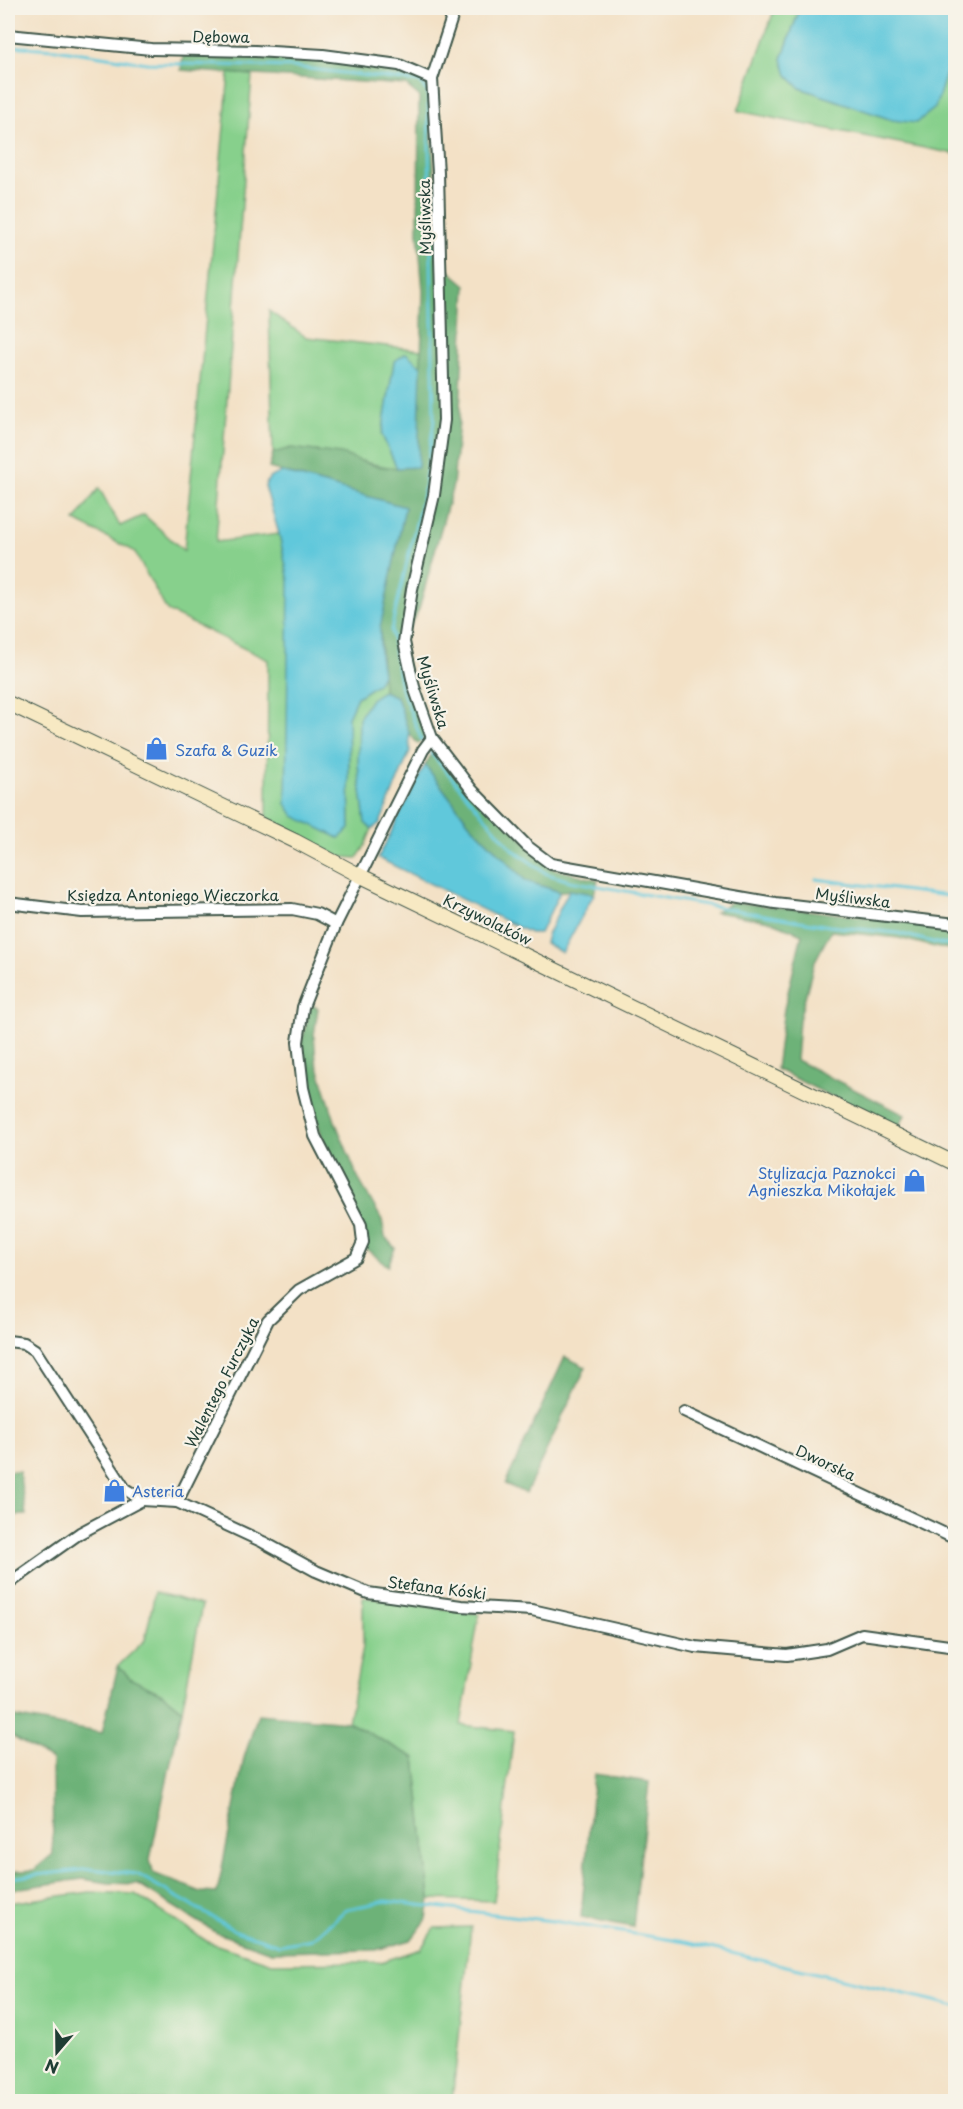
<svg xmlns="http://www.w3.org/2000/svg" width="963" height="2109" viewBox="0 0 963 2109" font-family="'Playpen Sans',sans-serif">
	<rect width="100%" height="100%" fill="#f7f3e8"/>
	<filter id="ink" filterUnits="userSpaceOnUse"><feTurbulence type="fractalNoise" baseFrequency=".0167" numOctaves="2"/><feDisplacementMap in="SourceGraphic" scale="12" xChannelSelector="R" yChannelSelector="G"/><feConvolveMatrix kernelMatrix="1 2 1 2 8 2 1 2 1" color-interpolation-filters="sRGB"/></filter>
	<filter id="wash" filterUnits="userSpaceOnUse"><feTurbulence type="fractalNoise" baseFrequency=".008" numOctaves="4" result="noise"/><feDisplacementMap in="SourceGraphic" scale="24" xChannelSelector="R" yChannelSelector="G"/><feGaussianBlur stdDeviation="1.35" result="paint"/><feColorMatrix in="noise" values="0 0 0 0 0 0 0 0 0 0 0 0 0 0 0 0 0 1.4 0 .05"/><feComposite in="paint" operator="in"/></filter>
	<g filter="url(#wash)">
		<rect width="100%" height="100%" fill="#f3e1c6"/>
		<!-- green -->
		<g fill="#87d08c" stroke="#538660" stroke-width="1.5">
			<path d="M 775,8 L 800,8 L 782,59 L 800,88 L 822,95 L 951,57 L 955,46 L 956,109 L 954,114 L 956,115 L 955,154 L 738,111 Z"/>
			<path d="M 229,73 L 252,75 L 216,542 L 279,534 L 350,829 L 348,716 L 357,697 L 377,684 L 383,673 L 383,691 L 371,699 L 358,765 L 365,822 L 372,829 L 364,848 L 357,858 L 340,857 L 267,821 L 268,660 L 167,611 L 134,551 L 75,521 L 99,488 L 120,526 L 144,515 L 184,551 Z"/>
			<path d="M 269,311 L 306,337 L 422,350 L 421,366 L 406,354 L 394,362 L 382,435 L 397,468 C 353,464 318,442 273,453 Z"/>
			<path d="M 155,1592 L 202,1605 L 182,1710 L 162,1694 L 131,1679 L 118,1666 L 145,1640 Z"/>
			<path d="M 363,1597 L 479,1614 L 461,1725 L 514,1731 L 494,1901 L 430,1899 L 415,1758 L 348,1722 L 363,1647 Z"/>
			<path d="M 90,1892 L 135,1894 L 208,1942 L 272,1963 L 381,1962 L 421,1949 L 434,1928 L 471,1927 L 452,2101 L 8,2101 L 8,1903 Z"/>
		</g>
		<!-- forest -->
		<g fill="#6db278" stroke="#467856" stroke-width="1.5">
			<path d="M 183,55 L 255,55 L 321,59 L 398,69 L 423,79 L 430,91 L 437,236 L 446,268 L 466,285 L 460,410 L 453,485 L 419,609 L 401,642 L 426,735 L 418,744 L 409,733 L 397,697 L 383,691 L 380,628 L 405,507 L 269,468 L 273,453 L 291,448 L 341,454 L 376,466 L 397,468 L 418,467 L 423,291 L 418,233 L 419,96 L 406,85 L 181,70 Z"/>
			<path d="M 435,749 L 551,868 L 598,880 L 594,894 L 569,890 L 560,892 L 526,881 L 469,823 L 425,765 Z"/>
			<path d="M 731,902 L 955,927 L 955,949 L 939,948 L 899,938 L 831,931 L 814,963 L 799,1020 L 796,1060 L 905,1115 L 897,1129 L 776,1069 L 784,1009 L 802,934 L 770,921 L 715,912 Z"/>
			<path d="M 311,1005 L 318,1008 L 314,1035 L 316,1060 L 335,1121 L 358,1178 L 382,1220 L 385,1237 L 395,1248 L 388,1266 L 365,1248 L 321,1134 L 308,1088 L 301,1045 Z"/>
			<path d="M 565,1357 L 586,1367 L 526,1493 L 505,1484 Z"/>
			<path d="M 8,1471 L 19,1471 L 26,1515 L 8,1516 Z"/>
			<path d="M 118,1666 L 131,1679 L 162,1694 L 182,1710 L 150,1859 L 153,1873 L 201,1892 L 217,1893 L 244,1758 L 258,1714 L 348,1722 L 415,1758 L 430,1899 L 427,1919 L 411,1940 L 376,1950 L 271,1952 L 217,1933 L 137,1884 L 109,1883 L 82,1879 L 8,1890 L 8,1872 L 34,1870 L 53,1854 L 52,1760 L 8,1734 L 8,1716 L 102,1733 Z"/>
			<path d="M 594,1774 L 649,1782 L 633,1927 L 581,1917 Z"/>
		</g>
		<!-- water -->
		<g fill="#60c8db" stroke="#408288" stroke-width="1.5">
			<path d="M 800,8 L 955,8 L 955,46 L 935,108 L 916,123 L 892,120 L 800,88 L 787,75 L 782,59 Z"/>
			<path d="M 406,353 L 421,366 L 418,467 L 397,468 L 382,435 L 394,362 Z"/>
			<path d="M 282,472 L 405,507 L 380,628 L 380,656 L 383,673 L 377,684 L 357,697 L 348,717 L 350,829 L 339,838 L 294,816 L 286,804 L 289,581 L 279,534 L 265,486 L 269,478 Z"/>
			<path d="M 383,691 L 397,697 L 409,733 L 410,751 L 380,823 L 372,829 L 365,823 L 358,765 L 359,718 L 371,699 Z"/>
			<path d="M 425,765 L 469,823 L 526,881 L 560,892 L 540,933 L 530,933 L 378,858 Z"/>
			<path d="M 569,890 L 594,894 L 562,953 L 545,943 L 547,935 Z"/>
		</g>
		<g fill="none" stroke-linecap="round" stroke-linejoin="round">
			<!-- stream -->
			<g stroke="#60c8db" stroke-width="3">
				<path d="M 8,46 L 55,49 L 147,63 L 293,67 L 420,82 L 428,93 L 434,420 L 424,490 L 391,630 L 401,688 L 422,741"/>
				<path d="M 430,752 L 512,849 L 547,874 L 570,881 L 665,898 L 829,926 L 898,933 L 940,944 L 956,946"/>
				<path d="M 816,879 L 956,897"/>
				<path d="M 8,1878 L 91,1869 L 137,1874 L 236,1931 L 279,1945 L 312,1939 L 347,1909 L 386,1901 L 553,1921 L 685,1942 L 956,2006"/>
			</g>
		</g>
	</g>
	<g filter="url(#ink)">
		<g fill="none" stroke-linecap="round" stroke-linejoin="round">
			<defs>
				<g id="street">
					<path d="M 455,8 L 432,79 L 438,173 L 444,420 L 434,495 L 412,589 L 404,642 L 414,687 L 432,738 L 472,790 L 527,846 L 551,864 L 775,903 L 956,924"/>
					<path d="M 8,35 L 151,49 L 255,51 L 323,55 L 399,65 L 432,79"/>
					<path d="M 8,903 L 82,912 L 292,909 L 317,914 L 336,924"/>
					<path d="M 8,1341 L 24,1343 L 35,1350 L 125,1489 L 142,1500 L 177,1502 L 263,1542 L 316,1571 L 368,1593 L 461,1606 L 532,1610 L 695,1647 L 787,1655 L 827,1649 L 862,1634 L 956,1647"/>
					<path d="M 684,1411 L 956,1539"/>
					<path d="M 177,1502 L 268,1320 L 299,1290 L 356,1258 L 363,1242 L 361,1225 L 315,1136 L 303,1088 L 298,1042 L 303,1007 L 336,924 L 423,750 L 432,738"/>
					<path d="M 8,1584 L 80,1533 L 142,1500"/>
				</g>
				<path id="secondary" d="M 8,703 L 295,841 L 359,875 L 956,1164"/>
			</defs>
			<!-- street casing -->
			<use href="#street" stroke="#3f564a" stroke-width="14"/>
			<!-- secondary casing -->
			<use href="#secondary" stroke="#3f564a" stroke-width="16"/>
			<!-- street -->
			<use href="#street" stroke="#fff" stroke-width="10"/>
			<!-- secondary -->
			<use href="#secondary" stroke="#f7e9c3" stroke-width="14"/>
		</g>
	</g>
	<!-- icons -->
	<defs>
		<symbol id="shop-bare" viewBox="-9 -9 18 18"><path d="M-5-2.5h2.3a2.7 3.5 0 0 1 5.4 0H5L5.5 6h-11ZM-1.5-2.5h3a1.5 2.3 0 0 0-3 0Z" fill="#3f7fe0" stroke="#f7f3e8" stroke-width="2.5" paint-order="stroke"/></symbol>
	</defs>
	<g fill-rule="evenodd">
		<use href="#shop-bare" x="140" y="732" width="33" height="33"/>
		<use href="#shop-bare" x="898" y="1164" width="33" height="33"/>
		<use href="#shop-bare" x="98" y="1474" width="33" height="33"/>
	</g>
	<g text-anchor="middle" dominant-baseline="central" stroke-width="4.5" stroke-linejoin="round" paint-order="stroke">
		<!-- street labels -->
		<g font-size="15" fill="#1f3d34" stroke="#f7f3e8">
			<text transform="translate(221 36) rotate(1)">Dębowa</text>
			<text transform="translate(424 217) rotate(-91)">Myśliwska</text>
			<text transform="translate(434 692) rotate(73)">Myśliwska</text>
			<text x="173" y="894">Księdza Antoniego Wieczorka</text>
			<text transform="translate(853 897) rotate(7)">Myśliwska</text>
			<text transform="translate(488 919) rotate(26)">Krzywolaków</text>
			<text transform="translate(221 1382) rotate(-63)">Walentego Furczyka</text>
			<text transform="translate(826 1462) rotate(25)">Dworska</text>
			<text transform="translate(437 1587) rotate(7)">Stefana Kóski</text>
		</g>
		<!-- shop labels -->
		<g font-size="15" fill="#366cbe" stroke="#f7f3e8" text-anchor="start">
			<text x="175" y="749">Szafa &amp; Guzik</text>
			<text x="896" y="1172" text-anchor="end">Stylizacja Paznokci<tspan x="896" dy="17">Agnieszka Mikołajek</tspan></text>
			<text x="132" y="1490">Asteria</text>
		</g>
	</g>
	<!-- margin -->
	<rect width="963" height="2109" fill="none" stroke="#f7f3e8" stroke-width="30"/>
	<!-- north arrow -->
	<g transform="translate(57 2052) rotate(200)" stroke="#f7f3e8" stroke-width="4.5" paint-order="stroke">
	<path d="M0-4.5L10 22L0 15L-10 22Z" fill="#1f3d34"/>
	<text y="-9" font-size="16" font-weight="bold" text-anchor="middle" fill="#1f3d34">N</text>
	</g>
</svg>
